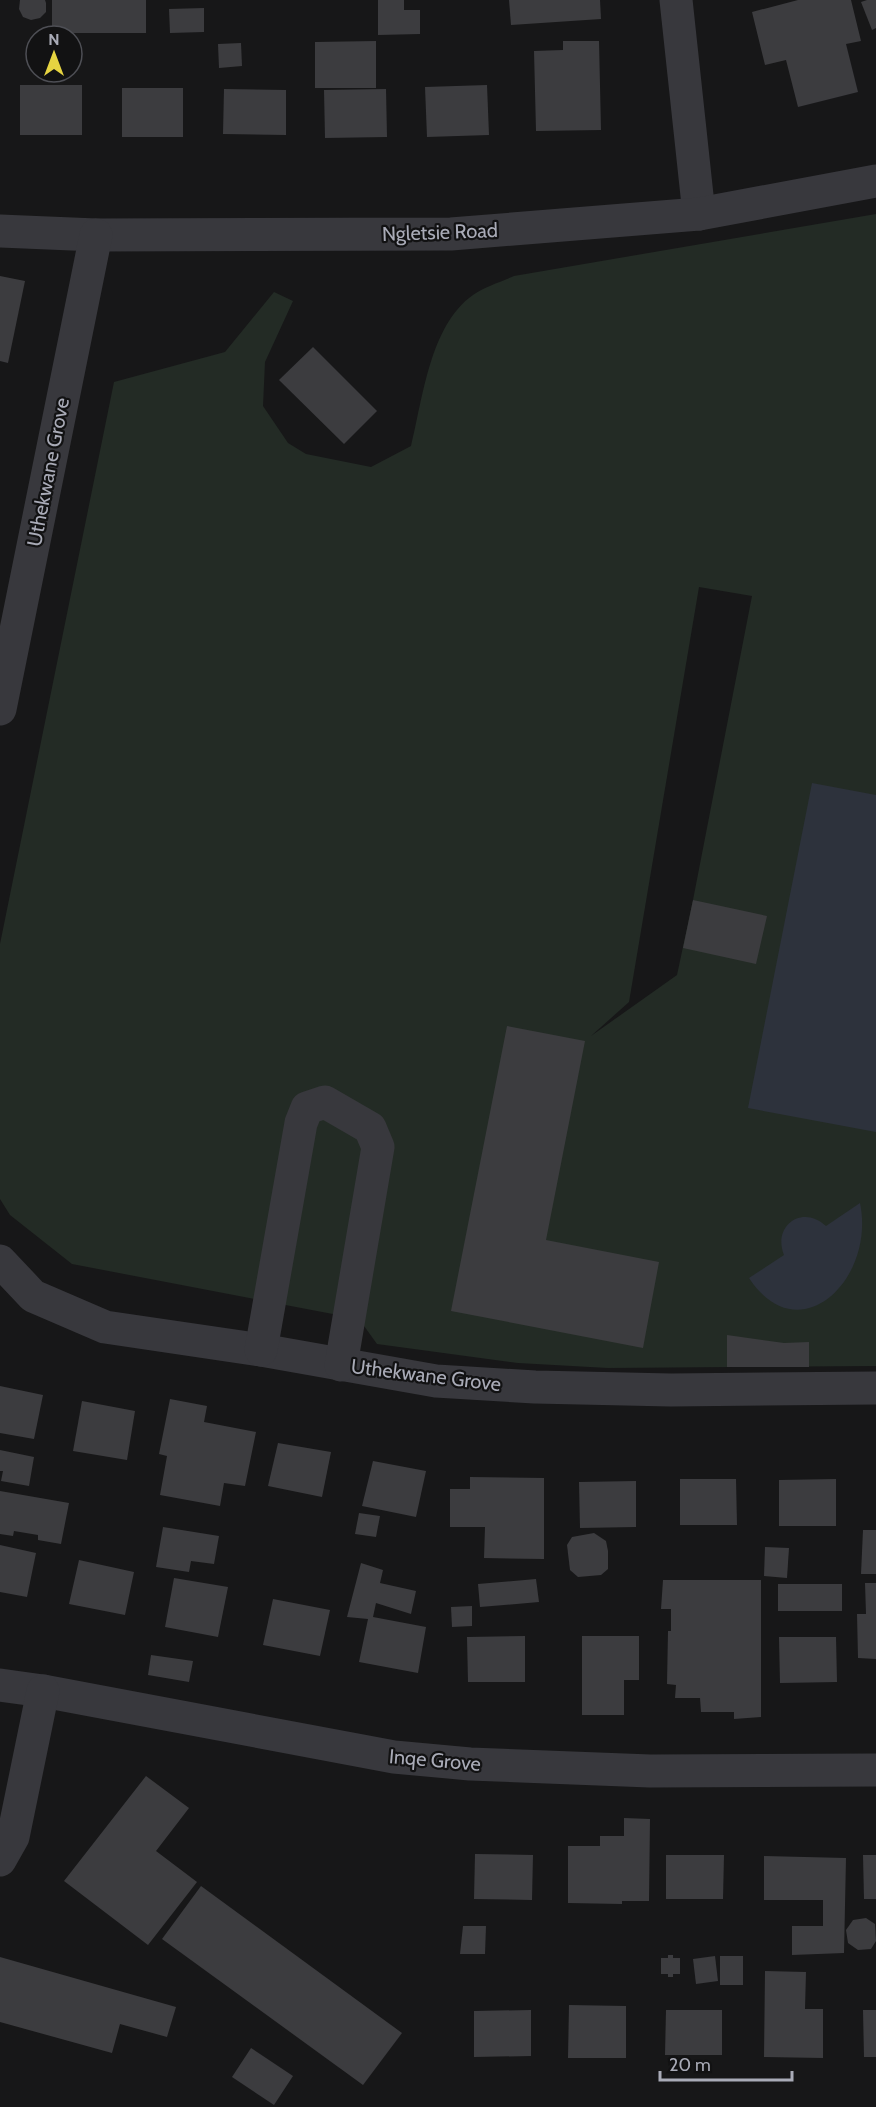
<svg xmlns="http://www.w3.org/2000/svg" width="876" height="2107" viewBox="0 0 876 2107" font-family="Cabin,sans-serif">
	<rect width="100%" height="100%" fill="#171718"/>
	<!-- green -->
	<path fill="#232b25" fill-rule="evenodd" d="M 876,214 L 876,1366 L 608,1368 L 518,1363 L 377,1344 L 359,1319 L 72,1264 L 10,1215 L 0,1199 L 0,944 L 114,382 L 225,352 L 274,292 L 293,301 L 265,362 L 263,406 L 288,443 L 306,454 L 371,467 L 411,446 C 423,398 430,325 473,295 C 484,287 501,282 514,276 ZM 699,587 L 752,596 L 693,900 L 677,975 L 591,1036 L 629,1002 Z"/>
	<!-- water -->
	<g fill="#2d323c">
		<path d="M 812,783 L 876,795 L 876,1132 L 748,1108 Z"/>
		<path d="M 860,1203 C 876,1279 799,1354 749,1278 L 784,1255 C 772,1225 803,1204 826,1226 Z"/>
	</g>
	<!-- building -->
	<g fill="#3c3c3f">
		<path d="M 45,0 L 46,3 L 46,12 L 40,18 L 31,20 L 23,17 L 19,9 L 20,0 Z"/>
		<rect x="52" y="0" width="94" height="33"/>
		<path d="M 378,0 L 404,0 L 404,10 L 420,10 L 420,34 L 378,35 Z"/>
		<path d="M 509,0 L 600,0 L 601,19 L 511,25 Z"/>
		<path d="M 798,0 L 851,0 L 861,41 L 846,44 L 858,92 L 798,107 L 786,60 L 765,65 L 752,12 Z"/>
		<path d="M 867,0 L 876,0 L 876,28 L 872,30 L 861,2 Z"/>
		<path d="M 204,8 L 204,32 L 170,33 L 169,9 Z"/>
		<path d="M 376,41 L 376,88 L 315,88 L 315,42 Z"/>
		<path d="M 563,41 L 599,41 L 601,130 L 536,131 L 534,51 L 563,50 Z"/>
		<path d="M 241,43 L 242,66 L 219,68 L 218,44 Z"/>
		<rect x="20" y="85" width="62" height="50"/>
		<path d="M 487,85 L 489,135 L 427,137 L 425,87 Z"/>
		<rect x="122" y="88" width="61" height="49"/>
		<path d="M 224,89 L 286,90 L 286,135 L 223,134 Z"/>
		<path d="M 386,89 L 387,137 L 325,138 L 324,90 Z"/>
		<path d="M 0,276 L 25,281 L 8,363 L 0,361 Z"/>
		<path d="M 313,347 L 377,411 L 344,444 L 279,380 Z"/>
		<path d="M 693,900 L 767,916 L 756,964 L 683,948 Z"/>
		<path d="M 507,1026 L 585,1041 L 546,1240 L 659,1262 L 643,1348 L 451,1311 Z"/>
		<path d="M 727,1335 L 784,1343 L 809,1342 L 809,1367 L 727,1367 Z"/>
		<path d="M 0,1386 L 43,1395 L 34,1439 L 0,1433 Z"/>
		<path d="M 170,1399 L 207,1406 L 204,1422 L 256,1432 L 245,1486 L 224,1483 L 220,1506 L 160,1495 L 167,1456 L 159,1454 Z"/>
		<path d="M 82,1401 L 135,1411 L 127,1460 L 73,1451 Z"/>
		<path d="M 278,1443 L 331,1452 L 322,1497 L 268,1486 Z"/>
		<path d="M 0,1450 L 34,1457 L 29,1486 L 1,1481 L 3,1471 L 0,1471 Z"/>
		<path d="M 373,1461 L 426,1471 L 416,1517 L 362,1506 Z"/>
		<path d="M 470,1477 L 544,1478 L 544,1559 L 484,1558 L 485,1527 L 450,1527 L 450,1489 L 470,1489 Z"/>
		<path d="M 680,1479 L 736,1479 L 737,1525 L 680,1525 Z"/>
		<path d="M 836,1479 L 836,1526 L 779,1526 L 779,1480 Z"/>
		<path d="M 636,1481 L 636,1527 L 580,1528 L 579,1482 Z"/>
		<path d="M 0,1491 L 69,1503 L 61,1544 L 38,1540 L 38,1535 L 14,1531 L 13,1536 L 0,1534 Z"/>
		<path d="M 359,1513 L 380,1516 L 376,1537 L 355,1534 Z"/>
		<path d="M 163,1527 L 219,1536 L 214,1564 L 191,1561 L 189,1572 L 156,1567 Z"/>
		<path d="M 863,1530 L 876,1530 L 876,1574 L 861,1574 Z"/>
		<path d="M 594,1533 L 606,1541 L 608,1551 L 608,1569 L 601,1575 L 578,1577 L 570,1570 L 567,1545 L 572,1537 Z"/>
		<path d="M 0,1545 L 36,1553 L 27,1597 L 0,1592 Z"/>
		<path d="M 765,1547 L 789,1548 L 787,1578 L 764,1576 Z"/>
		<path d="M 79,1560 L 134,1572 L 125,1615 L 69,1604 Z"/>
		<path d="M 361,1563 L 383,1570 L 380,1583 L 416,1591 L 411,1614 L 376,1603 L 373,1617 L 426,1627 L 418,1673 L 359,1662 L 368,1619 L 347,1617 Z"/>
		<path d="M 174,1578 L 228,1587 L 218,1637 L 165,1627 Z"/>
		<path d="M 536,1579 L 539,1602 L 480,1607 L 478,1584 Z"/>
		<path d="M 663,1580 L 761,1580 L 761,1717 L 734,1719 L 734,1712 L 701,1712 L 700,1698 L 675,1698 L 676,1685 L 667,1684 L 668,1631 L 671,1631 L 671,1609 L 661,1609 Z"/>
		<path d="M 865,1583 L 876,1583 L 876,1659 L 858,1658 L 857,1614 L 866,1614 Z"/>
		<rect x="778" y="1584" width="64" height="27"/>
		<path d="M 273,1599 L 330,1610 L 320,1656 L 263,1645 Z"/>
		<path d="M 472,1606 L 472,1626 L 452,1627 L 451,1607 Z"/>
		<path d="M 525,1636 L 525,1682 L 468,1682 L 467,1637 Z"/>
		<path d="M 582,1636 L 639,1636 L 639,1680 L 624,1680 L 624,1715 L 582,1715 Z"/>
		<path d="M 779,1637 L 836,1637 L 837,1682 L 780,1683 Z"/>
		<path d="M 151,1655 L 193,1661 L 189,1682 L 148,1675 Z"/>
		<path d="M 146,1776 L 189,1808 L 156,1851 L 197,1882 L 148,1945 L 64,1881 Z"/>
		<path d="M 624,1818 L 650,1819 L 649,1901 L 622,1901 L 622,1904 L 568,1903 L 568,1846 L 600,1846 L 600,1836 L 624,1836 Z"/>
		<path d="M 475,1854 L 533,1855 L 532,1900 L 474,1899 Z"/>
		<path d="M 666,1855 L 724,1855 L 723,1899 L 666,1899 Z"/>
		<path d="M 863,1855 L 876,1855 L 876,1899 L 864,1899 Z"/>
		<path d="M 764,1856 L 846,1858 L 844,1953 L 792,1955 L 792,1926 L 823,1926 L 823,1900 L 764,1900 Z"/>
		<path d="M 201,1886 L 402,2033 L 363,2085 L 162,1939 Z"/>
		<path d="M 866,1918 L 875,1924 L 876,1941 L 871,1949 L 858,1950 L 848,1943 L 846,1930 L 853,1920 Z"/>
		<path d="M 463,1926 L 486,1926 L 485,1954 L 460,1954 Z"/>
		<path d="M 668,1955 L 673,1955 L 673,1958 L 680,1958 L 680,1974 L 673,1974 L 673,1977 L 668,1977 L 668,1974 L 661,1974 L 661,1958 L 668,1958 Z"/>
		<path d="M 715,1956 L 718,1981 L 696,1984 L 693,1959 Z"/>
		<rect x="720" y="1956" width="23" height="29"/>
		<path d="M 0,1957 L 176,2007 L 167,2037 L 120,2024 L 112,2053 L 0,2022 Z"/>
		<path d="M 765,1971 L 806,1972 L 805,2009 L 823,2009 L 823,2058 L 764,2057 Z"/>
		<path d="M 569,2005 L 626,2006 L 626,2058 L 568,2058 Z"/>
		<path d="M 531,2010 L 531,2056 L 474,2057 L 474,2011 Z"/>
		<path d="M 666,2010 L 722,2010 L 722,2055 L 665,2055 Z"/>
		<path d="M 863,2010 L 876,2010 L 876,2057 L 864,2057 Z"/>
		<path d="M 251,2048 L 293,2076 L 274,2105 L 232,2077 Z"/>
	</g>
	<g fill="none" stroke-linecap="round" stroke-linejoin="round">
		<!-- minor -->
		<g stroke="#38383d" stroke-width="33">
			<path d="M 676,0 L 699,214"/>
			<path d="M 0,231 L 96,235 L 451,234 L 699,214 L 876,181"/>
			<path d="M 0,709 L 96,235"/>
			<path d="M 0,1261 L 33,1296 L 105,1327 L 261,1350 L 436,1381 L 535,1387 L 671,1390 L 876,1388"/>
			<path d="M 261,1350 L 301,1123 L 307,1108 L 325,1102 L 370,1128 L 378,1147 L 341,1365"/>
			<path d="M 0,1685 L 43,1691 L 394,1757 L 470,1764 L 650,1771 L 876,1770"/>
			<path d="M 0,1860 L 13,1837 L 43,1691"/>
		</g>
	</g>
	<g text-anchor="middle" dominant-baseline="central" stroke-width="4.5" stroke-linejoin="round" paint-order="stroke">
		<!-- street labels -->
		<g font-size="20" fill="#a9abb7" stroke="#121213">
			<text transform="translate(440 232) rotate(-2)">Ngletsie Road</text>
			<text transform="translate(48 472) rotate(-79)">Uthekwane Grove</text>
			<text transform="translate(426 1375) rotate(7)">Uthekwane Grove</text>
			<text transform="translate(435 1760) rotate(5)">Inqe Grove</text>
		</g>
	</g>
	<!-- north arrow -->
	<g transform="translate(54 54)"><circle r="28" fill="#121213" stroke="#4e4f55" stroke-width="1.5"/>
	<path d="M0-4.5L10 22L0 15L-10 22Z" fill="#e6d441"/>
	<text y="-9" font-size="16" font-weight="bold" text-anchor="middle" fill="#a9abb7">N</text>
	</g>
	<!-- scale -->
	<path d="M660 2071v9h132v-9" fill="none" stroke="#a9abb7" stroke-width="3"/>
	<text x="669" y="2071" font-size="18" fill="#a9abb7" stroke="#121213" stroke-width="4.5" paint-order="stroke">20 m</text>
</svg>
